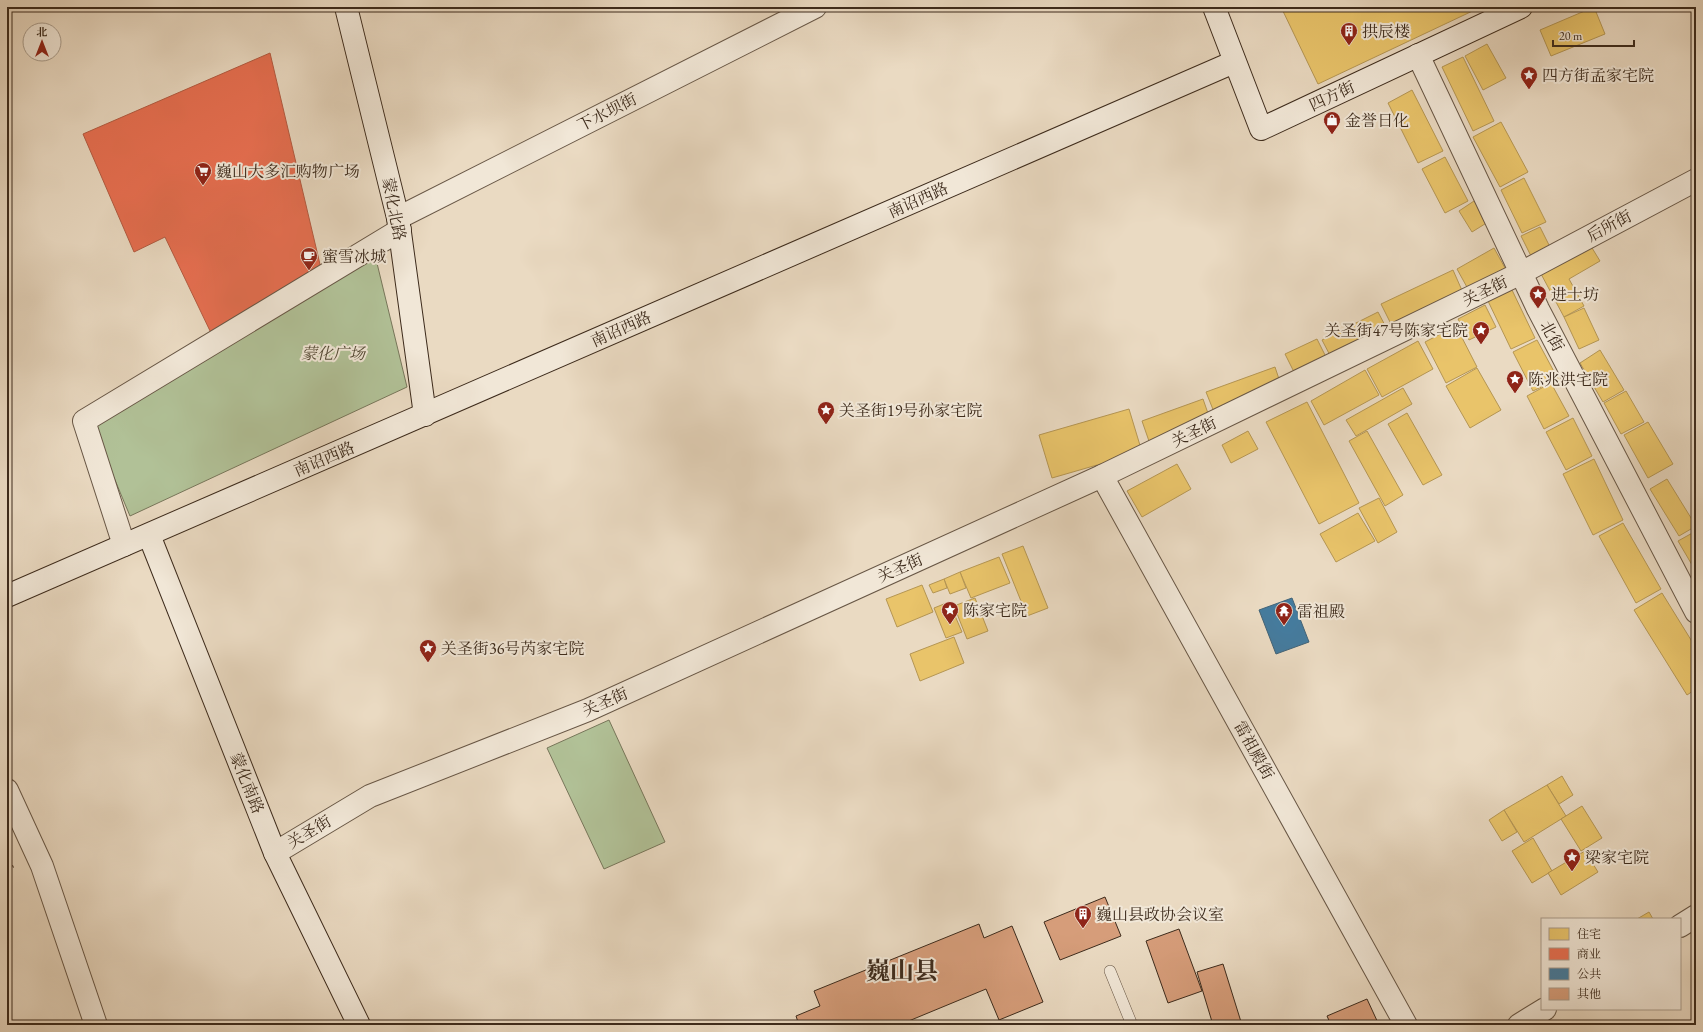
<svg xmlns="http://www.w3.org/2000/svg" width="1703" height="1032" viewBox="0 0 1703 1032" font-family="'EB Garamond','Noto Serif SC',serif">
	<rect width="100%" height="100%" fill="#eadac2"/>
	<filter id="stains"><feTurbulence type="fractalNoise" baseFrequency=".005" numOctaves="4"/><feColorMatrix values="0 0 0 0 .2 0 0 0 0 .09 0 0 0 0 .02 0 0 0 .5 -.17"/></filter>
	<radialGradient id="worn" r=".72"><stop offset=".6" stop-color="#630" stop-opacity="0"/><stop offset="1" stop-color="#630" stop-opacity=".3"/></radialGradient>
	<!-- green -->
	<g fill="#b1c197" stroke="#77765a">
		<path d="M 375,255 L 407,387 L 130,516 L 92,425 Z"/>
		<path d="M 609,720 L 665,842 L 604,869 L 547,748 Z"/>
	</g>
	<!-- homes -->
	<g fill="#e9c46a" stroke="#b59653">
		<path d="M 1281,7 L 1481,7 L 1318,84 Z"/>
		<path d="M 1594,7 L 1605,34 L 1551,56 L 1540,30 Z"/>
		<path d="M 1487,44 L 1506,78 L 1483,90 L 1465,56 Z"/>
		<path d="M 1463,57 L 1494,121 L 1473,131 L 1442,67 Z"/>
		<path d="M 1412,90 L 1443,151 L 1418,163 L 1388,103 Z"/>
		<path d="M 1501,122 L 1528,172 L 1500,187 L 1473,137 Z"/>
		<path d="M 1445,157 L 1468,201 L 1445,213 L 1422,169 Z"/>
		<path d="M 1524,178 L 1546,222 L 1522,233 L 1501,190 Z"/>
		<path d="M 1474,201 L 1488,222 L 1472,232 L 1459,211 Z"/>
		<path d="M 1540,227 L 1550,247 L 1531,256 L 1521,236 Z"/>
		<path d="M 1589,243 L 1600,261 L 1569,279 L 1584,306 L 1564,317 L 1540,272 Z"/>
		<path d="M 1494,248 L 1505,268 L 1468,289 L 1457,269 Z"/>
		<path d="M 1453,270 L 1464,295 L 1393,328 L 1381,304 Z"/>
		<path d="M 1512,290 L 1535,338 L 1511,349 L 1488,301 Z"/>
		<path d="M 1485,305 L 1496,327 L 1469,340 L 1458,319 Z"/>
		<path d="M 1584,308 L 1599,340 L 1579,349 L 1564,317 Z"/>
		<path d="M 1378,312 L 1389,333 L 1333,361 L 1322,340 Z"/>
		<path d="M 1456,326 L 1477,367 L 1446,383 L 1425,342 Z"/>
		<path d="M 1317,339 L 1326,357 L 1294,372 L 1285,354 Z"/>
		<path d="M 1537,340 L 1558,379 L 1533,391 L 1513,352 Z"/>
		<path d="M 1418,341 L 1433,369 L 1382,397 L 1367,369 Z"/>
		<path d="M 1600,350 L 1624,390 L 1603,402 L 1580,363 Z"/>
		<path d="M 1275,367 L 1282,388 L 1214,412 L 1206,392 Z"/>
		<path d="M 1477,368 L 1501,410 L 1470,428 L 1446,386 Z"/>
		<path d="M 1365,370 L 1379,395 L 1324,425 L 1311,401 Z"/>
		<path d="M 1551,383 L 1569,416 L 1544,429 L 1527,396 Z"/>
		<path d="M 1403,388 L 1412,404 L 1356,436 L 1346,420 Z"/>
		<path d="M 1626,391 L 1644,422 L 1621,434 L 1604,403 Z"/>
		<path d="M 1203,399 L 1211,422 L 1150,444 L 1142,421 Z"/>
		<path d="M 1307,402 L 1359,503 L 1319,524 L 1266,422 Z"/>
		<path d="M 1129,409 L 1142,452 L 1052,478 L 1039,435 Z"/>
		<path d="M 1407,413 L 1442,475 L 1423,485 L 1388,424 Z"/>
		<path d="M 1573,418 L 1592,456 L 1566,470 L 1546,432 Z"/>
		<path d="M 1648,422 L 1673,464 L 1648,478 L 1624,435 Z"/>
		<path d="M 1248,431 L 1258,449 L 1231,463 L 1222,445 Z"/>
		<path d="M 1367,431 L 1403,495 L 1385,506 L 1349,441 Z"/>
		<path d="M 1594,459 L 1623,520 L 1593,535 L 1563,474 Z"/>
		<path d="M 1177,464 L 1191,489 L 1142,517 L 1127,491 Z"/>
		<path d="M 1667,479 L 1696,526 L 1679,536 L 1650,489 Z"/>
		<path d="M 1379,498 L 1397,532 L 1378,543 L 1359,508 Z"/>
		<path d="M 1358,513 L 1375,541 L 1336,562 L 1320,534 Z"/>
		<path d="M 1623,523 L 1661,589 L 1636,603 L 1599,536 Z"/>
		<path d="M 1696,531 L 1696,570 L 1695,570 L 1678,541 Z"/>
		<path d="M 1023,546 L 1048,608 L 1027,616 L 1002,554 Z"/>
		<path d="M 999,557 L 1010,583 L 971,598 L 960,572 Z"/>
		<path d="M 960,572 L 966,588 L 950,594 L 944,579 Z"/>
		<path d="M 944,579 L 947,588 L 933,593 L 929,585 Z"/>
		<path d="M 922,585 L 933,612 L 897,627 L 886,599 Z"/>
		<path d="M 1662,593 L 1696,648 L 1696,689 L 1687,695 L 1634,610 Z"/>
		<path d="M 975,598 L 988,631 L 967,639 L 954,606 Z"/>
		<path d="M 949,602 L 962,632 L 946,638 L 934,608 Z"/>
		<path d="M 954,637 L 964,663 L 920,681 L 910,654 Z"/>
		<path d="M 1562,776 L 1573,795 L 1559,804 L 1547,785 Z"/>
		<path d="M 1547,785 L 1566,816 L 1524,842 L 1504,810 Z"/>
		<path d="M 1582,806 L 1602,838 L 1581,851 L 1561,819 Z"/>
		<path d="M 1504,810 L 1517,832 L 1502,841 L 1489,820 Z"/>
		<path d="M 1533,838 L 1552,871 L 1532,883 L 1512,851 Z"/>
		<path d="M 1585,851 L 1598,872 L 1561,895 L 1548,873 Z"/>
		<path d="M 1649,912 L 1653,919 L 1637,919 Z"/>
	</g>
	<!-- shops -->
	<path fill="#e76f51" stroke="#b45b41" d="M 270,53 L 323,277 L 212,335 L 165,237 L 134,252 L 83,134 Z"/>
	<!-- public -->
	<path fill="#457b9d" stroke="#436376" d="M 1292,598 L 1309,642 L 1276,654 L 1259,610 Z"/>
	<!-- building -->
	<g fill="#d69d7a" stroke="#3d2b1c">
		<path d="M 1105,897 L 1121,936 L 1060,960 L 1044,922 Z"/>
		<path d="M 979,924 L 984,938 L 1012,926 L 1043,1002 L 999,1020 L 986,989 L 899,1025 L 799,1025 L 796,1016 L 820,1006 L 814,991 Z"/>
		<path d="M 1179,929 L 1202,991 L 1168,1003 L 1146,941 Z"/>
		<path d="M 1223,964 L 1242,1025 L 1213,1025 L 1197,972 Z"/>
		<path d="M 1367,999 L 1379,1025 L 1331,1025 L 1327,1016 Z"/>
	</g>
	<g fill="none" stroke-linecap="round" stroke-linejoin="round">
		<defs>
			<path id="lane" d="M 1110,971 L 1132,1025"/>
			<g id="street">
				<path d="M 1418,55 L 1538,309 L 1696,612"/>
				<path d="M 398,218 L 815,7"/>
				<path d="M 1102,476 L 1406,1025"/>
				<path d="M 124,545 L 84,421 L 400,230"/>
				<path d="M 7,790 L 42,866 L 96,1025"/>
				<path d="M 275,853 L 370,796 L 588,710 L 1102,476 L 1521,273 L 1696,180"/>
				<path d="M 1680,926 L 1696,916"/>
				<path d="M 1519,1025 L 1545,1009"/>
			</g>
			<g id="secondary">
				<path d="M 346,7 L 398,218 L 425,415"/>
				<path d="M 1214,7 L 1261,129 L 1521,7"/>
				<path d="M 149,535 L 275,853 L 359,1025"/>
				<path d="M 7,596 L 1234,62"/>
			</g>
		</defs>
		<!-- lane casing -->
		<use href="#lane" stroke="#685746" stroke-width="12"/>
		<!-- street casing -->
		<use href="#street" stroke="#685746" stroke-width="24"/>
		<!-- secondary casing -->
		<use href="#secondary" stroke="#3d2b1c" stroke-width="24"/>
		<!-- path -->
		<path stroke="#3d2b1c" stroke-width="2.5" stroke-dasharray="1 2" stroke-linecap="butt" d="M 7,869 L 14,866"/>
		<!-- lane -->
		<use href="#lane" stroke="#f1e7d7" stroke-width="11"/>
		<!-- street -->
		<use href="#street" stroke="#f1e7d7" stroke-width="22"/>
		<!-- secondary -->
		<use href="#secondary" stroke="#f1e7d7" stroke-width="22"/>
	</g>
	<!-- icons -->
	<defs>
		<symbol id="building-pin" viewBox="-11 -11 22 30"><path d="M0 17L-7.5 6A9.5 9.5 0 1 1 7.5 6Z" fill="#8f2418" stroke="#f1e7d7"/><path d="M-4-6H4V6H1V3H-1V6H-4ZM-2.5-4.3h1.7v1.8h-1.7ZM.8-4.3h1.7v1.8H.8ZM-2.5-1h1.7V.8h-1.7ZM.8-1h1.7V.8H.8Z" fill="#fff"/></symbol>
		<symbol id="sight-pin" viewBox="-11 -11 22 30"><path d="M0 17L-7.5 6A9.5 9.5 0 1 1 7.5 6Z" fill="#8f2418" stroke="#f1e7d7"/><path d="M0-6L1.8-2.2L6-1.7L2.9 1.2L3.7 5.4L0 3.3L-3.7 5.4L-2.9 1.2L-6-1.7L-1.8-2.2Z" fill="#fff"/></symbol>
		<symbol id="shop-pin" viewBox="-11 -11 22 30"><path d="M0 17L-7.5 6A9.5 9.5 0 1 1 7.5 6Z" fill="#8f2418" stroke="#f1e7d7"/><path d="M-5-2.5h2.3a2.7 3.5 0 0 1 5.4 0H5L5.5 6h-11ZM-1.5-2.5h3a1.5 2.3 0 0 0-3 0Z" fill="#fff"/></symbol>
		<symbol id="supermarket-pin" viewBox="-11 -11 22 30"><path d="M0 17L-7.5 6A9.5 9.5 0 1 1 7.5 6Z" fill="#8f2418" stroke="#f1e7d7"/><path d="M-6-5.5h2.5l.6 2H6L4.5 2H-2.5L-4.4-4H-6ZM-1.5 3.2a1.3 1.3 0 1 0 .1 0ZM3 3.2a1.3 1.3 0 1 0 .1 0Z" fill="#fff"/></symbol>
		<symbol id="cafe-pin" viewBox="-11 -11 22 30"><path d="M0 17L-7.5 6A9.5 9.5 0 1 1 7.5 6Z" fill="#8f2418" stroke="#f1e7d7"/><path d="M-5.5-4.5H6V0H3Q3 3.5 0 3.5H-2.5Q-5.5 3.5-5.5 0ZM3-3.2v2h1.7v-2ZM-6 4.5H4V6H-6Z" fill="#fff"/></symbol>
		<symbol id="temple-pin" viewBox="-11 -11 22 30"><path d="M0 17L-7.5 6A9.5 9.5 0 1 1 7.5 6Z" fill="#8f2418" stroke="#f1e7d7"/><path d="M0-6L5-2H3V0L6.5 2.5H4V6H1.5V3h-3V6H-4V2.5H-6.5L-3 0V-2H-5Z" fill="#fff"/></symbol>
	</defs>
	<g fill-rule="evenodd">
		<use href="#building-pin" x="1339" y="21" width="20" height="27"/>
		<use href="#sight-pin" x="1519" y="65" width="20" height="27"/>
		<use href="#shop-pin" x="1322" y="110" width="20" height="27"/>
		<use href="#supermarket-pin" x="193" y="161" width="20" height="27"/>
		<use href="#cafe-pin" x="299" y="246" width="20" height="27"/>
		<use href="#sight-pin" x="1528" y="284" width="20" height="27"/>
		<use href="#sight-pin" x="1471" y="320" width="20" height="27"/>
		<use href="#sight-pin" x="1505" y="369" width="20" height="27"/>
		<use href="#sight-pin" x="816" y="400" width="20" height="27"/>
		<use href="#sight-pin" x="940" y="600" width="20" height="27"/>
		<use href="#temple-pin" x="1274" y="601" width="20" height="27"/>
		<use href="#sight-pin" x="418" y="638" width="20" height="27"/>
		<use href="#sight-pin" x="1562" y="847" width="20" height="27"/>
		<use href="#building-pin" x="1073" y="904" width="20" height="27"/>
	</g>
	<g text-anchor="middle" dominant-baseline="central" stroke-width="4" stroke-linejoin="round" paint-order="stroke">
		<!-- poi labels -->
		<g font-size="16" fill="#3d2b1c" stroke="#f1e7d7" text-anchor="start">
			<text x="1362" y="31">拱辰楼</text>
			<text x="1542" y="75">四方街孟家宅院</text>
			<text x="1345" y="120">金誉日化</text>
			<text x="216" y="171">巍山大多汇购物广场</text>
			<text x="322" y="256">蜜雪冰城</text>
			<text x="1551" y="294">进士坊</text>
			<text x="1468" y="330" text-anchor="end">关圣街47号陈家宅院</text>
			<text x="1528" y="379">陈兆洪宅院</text>
			<text x="839" y="410">关圣街19号孙家宅院</text>
			<text x="963" y="610">陈家宅院</text>
			<text x="1297" y="611">雷祖殿</text>
			<text x="441" y="648">关圣街36号芮家宅院</text>
			<text x="1585" y="857">梁家宅院</text>
			<text x="1096" y="914">巍山县政协会议室</text>
		</g>
		<!-- street labels -->
		<g font-size="16" fill="#3d2b1c" stroke="#f1e7d7">
			<text transform="translate(1332 96) rotate(-25)">四方街</text>
			<text transform="translate(607 112) rotate(-27)">下水坝街</text>
			<text transform="translate(918 200) rotate(-24)">南诏西路</text>
			<text transform="translate(394 209) rotate(79)">蒙化北路</text>
			<text transform="translate(1609 226) rotate(-28)">后所街</text>
			<text transform="translate(1485 291) rotate(-26)">关圣街</text>
			<text transform="translate(621 329) rotate(-24)">南诏西路</text>
			<text transform="translate(1552 336) rotate(62)">北街</text>
			<text transform="translate(1194 432) rotate(-26)">关圣街</text>
			<text transform="translate(324 459) rotate(-23)">南诏西路</text>
			<text transform="translate(900 568) rotate(-24)">关圣街</text>
			<text transform="translate(605 702) rotate(-24)">关圣街</text>
			<text transform="translate(1254 750) rotate(61)">雷祖殿街</text>
			<text transform="translate(247 783) rotate(68)">蒙化南路</text>
			<text transform="translate(309 832) rotate(-31)">关圣街</text>
		</g>
		<!-- park labels -->
		<g font-size="16" font-style="italic" fill="#544935" stroke="#f1e7d7">
			<text x="333" y="353">蒙化广场</text>
		</g>
		<!-- town labels -->
		<g font-size="24" font-weight="bold" fill="#3d2b1c" stroke="#f1e7d7">
			<text x="902" y="970">巍山县</text>
		</g>
	</g>
	<!-- margin -->
	<rect width="1703" height="1032" fill="none" stroke="#eadac2" stroke-width="24"/>
	<rect x="8" y="8" width="1687" height="1016" fill="none" stroke="#3d2b1c" stroke-width="2"/>
	<rect x="12" y="12" width="1679" height="1008" fill="none" stroke="#3d2b1c"/>
	<!-- legend -->
	<rect x="1541" y="918" width="140" height="92" fill="#f1e7d7" stroke="#a99c8c"/>
	<rect x="1549" y="928" width="20" height="12" fill="#e9c46a" stroke="#a99c8c"/>
	<text x="1577" y="938" font-size="12" fill="#3d2b1c">住宅</text>
	<rect x="1549" y="948" width="20" height="12" fill="#e76f51" stroke="#a99c8c"/>
	<text x="1577" y="958" font-size="12" fill="#3d2b1c">商业</text>
	<rect x="1549" y="968" width="20" height="12" fill="#457b9d" stroke="#a99c8c"/>
	<text x="1577" y="978" font-size="12" fill="#3d2b1c">公共</text>
	<rect x="1549" y="988" width="20" height="12" fill="#d69d7a" stroke="#a99c8c"/>
	<text x="1577" y="998" font-size="12" fill="#3d2b1c">其他</text>
	<!-- north arrow -->
	<g transform="translate(42 42)"><circle r="19" fill="#f1e7d7" stroke="#a99c8c"/>
	<path d="M0-3L7 15L0 10L-7 15Z" fill="#8f2418"/>
	<text y="-6" font-size="11" font-weight="bold" text-anchor="middle" fill="#3d2b1c">北</text>
	</g>
	<!-- scale -->
	<path d="M1553 40v6h81v-6" fill="none" stroke="#3d2b1c" stroke-width="2"/>
	<text x="1559" y="40" font-size="12" fill="#3d2b1c" stroke="#f1e7d7" stroke-width="3" paint-order="stroke">20 m</text>
	<rect width="100%" height="100%" filter="url(#stains)"/>
	<rect width="100%" height="100%" fill="url(#worn)"/>
</svg>
